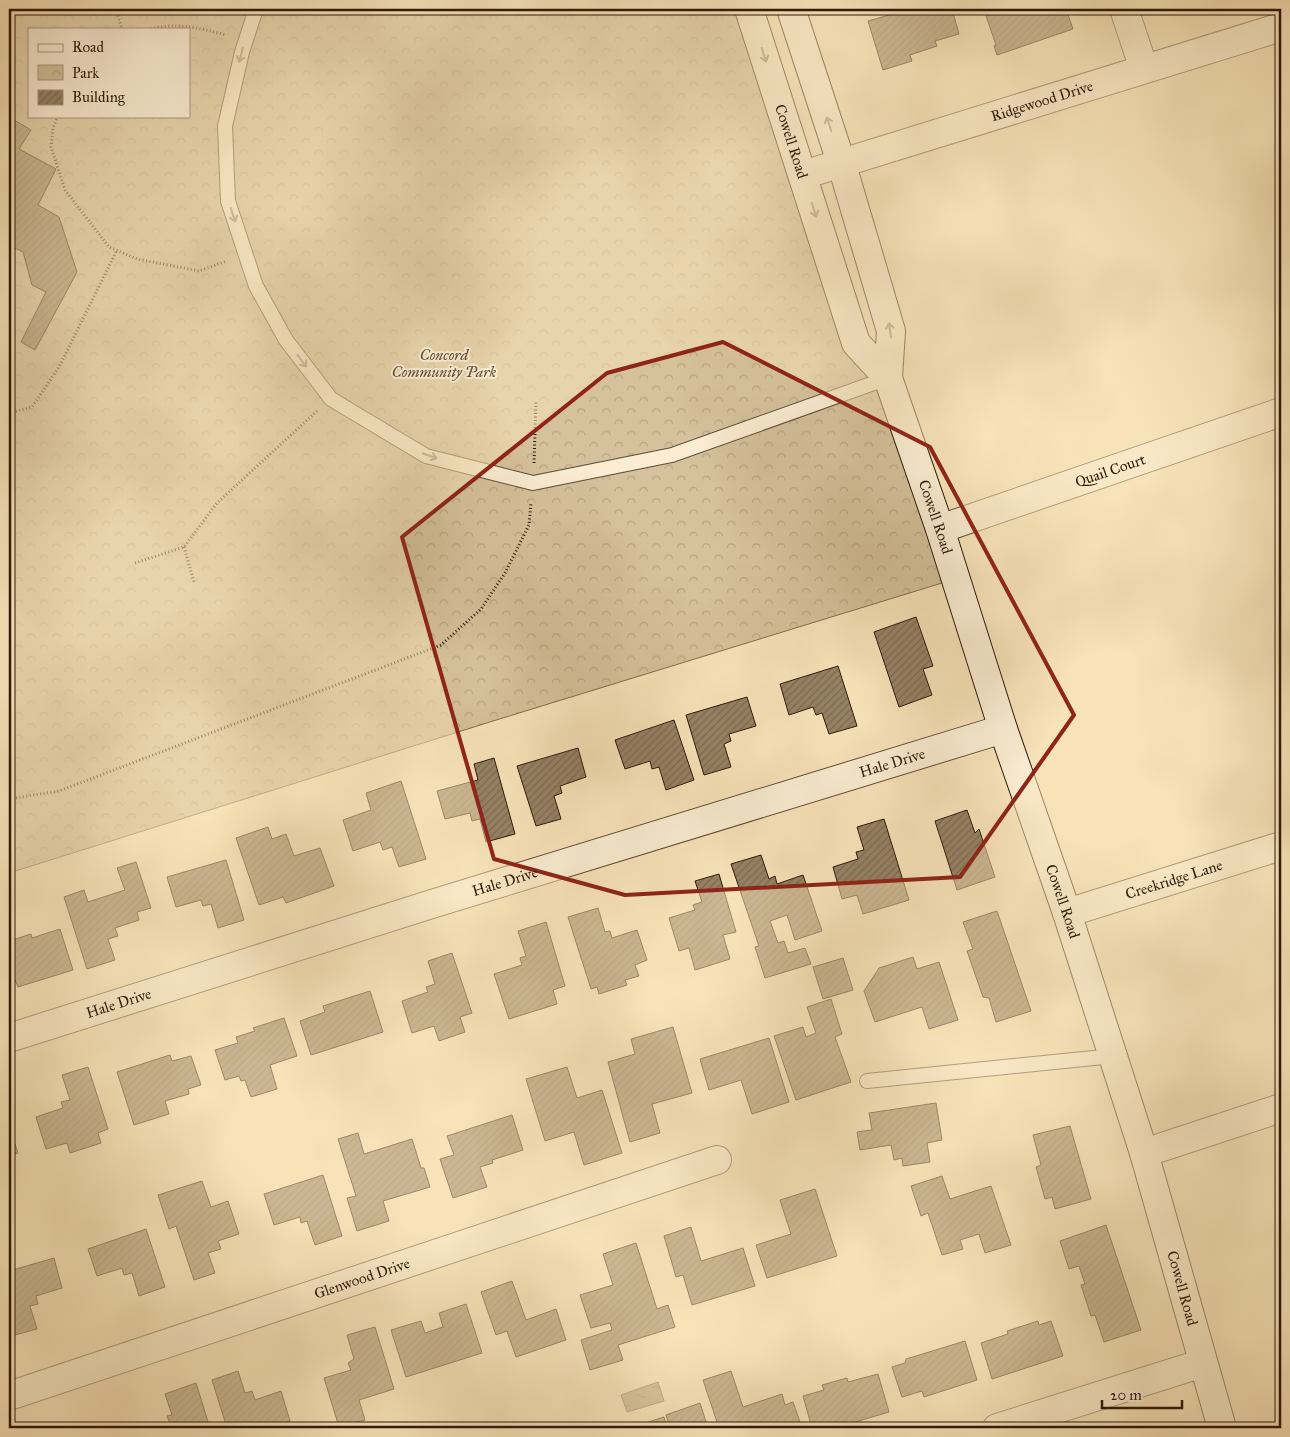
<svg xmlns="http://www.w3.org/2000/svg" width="1290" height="1437" viewBox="0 0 1290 1437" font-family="'IM FELL Great Primer',serif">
	<defs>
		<pattern id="park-crowns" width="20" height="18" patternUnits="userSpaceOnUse" patternTransform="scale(1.25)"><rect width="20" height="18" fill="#d5c19b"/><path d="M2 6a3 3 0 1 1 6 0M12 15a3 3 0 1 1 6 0" fill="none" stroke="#b7a584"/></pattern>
		<pattern id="water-ripples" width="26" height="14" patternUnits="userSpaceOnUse" patternTransform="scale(1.25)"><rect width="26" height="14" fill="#b39e7d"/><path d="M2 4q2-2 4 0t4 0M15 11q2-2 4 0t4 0" fill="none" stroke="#928065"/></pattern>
		<pattern id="building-hatch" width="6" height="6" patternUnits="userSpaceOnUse" patternTransform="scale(1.25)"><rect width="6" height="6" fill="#968265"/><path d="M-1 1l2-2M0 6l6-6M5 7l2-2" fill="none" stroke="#7b6a51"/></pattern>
	</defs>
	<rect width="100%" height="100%" fill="#f8e3b9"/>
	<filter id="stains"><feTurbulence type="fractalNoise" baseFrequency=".004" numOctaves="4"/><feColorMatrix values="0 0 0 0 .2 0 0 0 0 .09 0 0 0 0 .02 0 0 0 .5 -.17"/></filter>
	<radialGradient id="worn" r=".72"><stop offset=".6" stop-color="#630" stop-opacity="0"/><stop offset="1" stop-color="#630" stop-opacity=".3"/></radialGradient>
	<!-- park -->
	<path fill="url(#park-crowns)" stroke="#806d52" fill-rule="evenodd" d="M 9,9 L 749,9 L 855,343 L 888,378 L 955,579 L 493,721 L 9,873 ZM 29,29 L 189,29 L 189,116 L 29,116 Z"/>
	<!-- water -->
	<path fill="url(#water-ripples)" stroke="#7d694f" d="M 658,1382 L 664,1401 L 627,1412 L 621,1395 Z"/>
	<!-- building -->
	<g fill="url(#building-hatch)" stroke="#2c1909">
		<path d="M 910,9 L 952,9 L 959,34 L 935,41 L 937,46 L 910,55 L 912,61 L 883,70 L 868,21 Z"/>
		<path d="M 981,9 L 1066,9 L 1073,29 L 997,55 L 994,46 L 996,45 L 984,10 Z"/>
		<path d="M 9,117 L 31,130 L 19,149 L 56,169 L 38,205 L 59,217 L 77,272 L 35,350 L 21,342 L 46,292 L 32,285 L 23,252 L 9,245 Z"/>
		<path d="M 916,617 L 933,666 L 923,669 L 932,695 L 899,707 L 874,632 Z"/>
		<path d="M 838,666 L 857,726 L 829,734 L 822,713 L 816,715 L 813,707 L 789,715 L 780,684 Z"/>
		<path d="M 747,697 L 756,726 L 729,734 L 731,741 L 724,744 L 731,767 L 704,775 L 686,715 Z"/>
		<path d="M 674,720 L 694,780 L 666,790 L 659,767 L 652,769 L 650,761 L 625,769 L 615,740 Z"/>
		<path d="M 578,748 L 586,777 L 560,786 L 562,793 L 554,796 L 561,819 L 536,826 L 517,766 Z"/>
		<path d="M 494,758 L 515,834 L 486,842 L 480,819 L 472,821 L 470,813 L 445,819 L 437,791 L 478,780 L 474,764 Z"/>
		<path d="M 401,781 L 426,859 L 399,867 L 392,847 L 383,850 L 380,842 L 353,851 L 343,820 L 371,810 L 366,793 Z"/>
		<path d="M 967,810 L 975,833 L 979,829 L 995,877 L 957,890 L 935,821 Z"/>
		<path d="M 884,819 L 909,900 L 863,914 L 857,895 L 842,899 L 833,867 L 858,859 L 856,852 L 864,850 L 857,827 Z"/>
		<path d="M 268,827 L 272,839 L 286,834 L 294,856 L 320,848 L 334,886 L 286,903 L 283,897 L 259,905 L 236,838 Z"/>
		<path d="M 761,855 L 769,879 L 775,876 L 777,884 L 803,875 L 822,931 L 795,940 L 787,915 L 770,921 L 778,943 L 784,941 L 788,953 L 805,948 L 811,964 L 765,978 L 755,947 L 759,946 L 731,864 Z"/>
		<path d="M 226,860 L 244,920 L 218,928 L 211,904 L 203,906 L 201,900 L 176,907 L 167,877 Z"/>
		<path d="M 136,862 L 151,908 L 137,912 L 139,920 L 115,928 L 118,936 L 108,939 L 115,960 L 87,969 L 64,897 L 84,890 L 88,902 L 125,890 L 117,868 Z"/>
		<path d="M 719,874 L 736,932 L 723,935 L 730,959 L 695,970 L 689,948 L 679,951 L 669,918 L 695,910 L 693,905 L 702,902 L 695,881 Z"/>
		<path d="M 598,908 L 605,932 L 610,931 L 612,938 L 637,930 L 647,960 L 635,965 L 639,976 L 625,980 L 627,985 L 599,994 L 597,987 L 591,989 L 568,917 Z"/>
		<path d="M 997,911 L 1031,1011 L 996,1022 L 989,998 L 983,997 L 967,951 L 973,949 L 963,922 Z"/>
		<path d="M 546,922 L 565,986 L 553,990 L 557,1004 L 509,1019 L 494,974 L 522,965 L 520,958 L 526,956 L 518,931 Z"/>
		<path d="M 60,929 L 73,970 L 18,987 L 15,980 L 9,982 L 9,941 L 31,934 L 32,938 Z"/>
		<path d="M 452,953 L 472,1013 L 460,1017 L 465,1032 L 439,1041 L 434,1026 L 412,1033 L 402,1001 L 428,992 L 426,987 L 435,984 L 428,961 Z"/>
		<path d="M 913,957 L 917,969 L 939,962 L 958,1020 L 929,1029 L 922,1007 L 875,1022 L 864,991 L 879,968 Z"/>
		<path d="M 843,958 L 853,990 L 823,999 L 813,967 Z"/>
		<path d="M 370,991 L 383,1032 L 311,1055 L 300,1021 L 325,1012 L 323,1006 Z"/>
		<path d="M 831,999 L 842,1034 L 835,1037 L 851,1082 L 796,1100 L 774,1036 L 803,1027 L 806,1037 L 816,1033 L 807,1007 Z"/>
		<path d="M 284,1018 L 297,1056 L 270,1065 L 277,1089 L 251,1097 L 245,1080 L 241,1081 L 239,1076 L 225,1080 L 215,1050 L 238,1043 L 236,1037 L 255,1031 L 253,1028 Z"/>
		<path d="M 673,1027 L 692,1093 L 652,1104 L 660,1133 L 630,1142 L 608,1062 L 635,1054 L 631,1039 Z"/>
		<path d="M 769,1038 L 789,1102 L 752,1114 L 741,1080 L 709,1090 L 700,1059 Z"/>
		<path d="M 170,1055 L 172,1061 L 191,1056 L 201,1085 L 188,1089 L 189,1094 L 165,1101 L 169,1114 L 134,1125 L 117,1072 Z"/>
		<path d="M 88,1067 L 108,1129 L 98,1133 L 101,1143 L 70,1153 L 67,1143 L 46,1149 L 36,1117 L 63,1108 L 61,1102 L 70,1100 L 62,1075 Z"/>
		<path d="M 567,1067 L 577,1098 L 602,1090 L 622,1153 L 584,1165 L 574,1132 L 545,1141 L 526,1079 Z"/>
		<path d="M 936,1103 L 942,1140 L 927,1143 L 930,1162 L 903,1166 L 902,1158 L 894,1160 L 891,1145 L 860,1150 L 857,1132 L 872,1130 L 869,1113 Z"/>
		<path d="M 512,1115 L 523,1150 L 492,1160 L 493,1163 L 480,1167 L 487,1187 L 453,1198 L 440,1159 L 454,1155 L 447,1136 Z"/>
		<path d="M 9,1126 L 18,1153 L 9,1156 Z"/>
		<path d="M 1070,1126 L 1091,1199 L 1055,1209 L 1052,1197 L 1045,1199 L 1036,1167 L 1041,1165 L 1033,1135 Z"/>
		<path d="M 358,1133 L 364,1154 L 412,1139 L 421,1168 L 424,1168 L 430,1187 L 383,1201 L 389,1221 L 357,1231 L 347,1198 L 356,1196 L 338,1139 Z"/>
		<path d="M 323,1175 L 342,1236 L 315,1245 L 307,1221 L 301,1223 L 300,1217 L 274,1225 L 264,1194 Z"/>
		<path d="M 942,1176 L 950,1199 L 991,1186 L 1011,1245 L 985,1253 L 979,1234 L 960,1240 L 963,1249 L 942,1255 L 928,1213 L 921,1216 L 911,1186 Z"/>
		<path d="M 202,1181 L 211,1207 L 228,1201 L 239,1234 L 218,1241 L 221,1249 L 208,1253 L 215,1273 L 194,1280 L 176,1226 L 169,1229 L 158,1195 Z"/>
		<path d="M 815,1189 L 837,1256 L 767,1278 L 756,1245 L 791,1234 L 780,1200 Z"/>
		<path d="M 1106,1225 L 1141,1330 L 1104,1342 L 1095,1315 L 1091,1316 L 1081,1285 L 1085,1284 L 1079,1266 L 1069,1269 L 1060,1241 Z"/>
		<path d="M 691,1227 L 701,1261 L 743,1248 L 755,1286 L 692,1305 L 683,1275 L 676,1277 L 664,1236 Z"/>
		<path d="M 146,1229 L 165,1287 L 139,1296 L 132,1273 L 124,1275 L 122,1268 L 97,1276 L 88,1249 Z"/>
		<path d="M 636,1243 L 657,1309 L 668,1305 L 675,1327 L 618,1345 L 623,1360 L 590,1370 L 581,1340 L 612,1330 L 610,1323 L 591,1328 L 580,1295 L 613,1285 L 603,1254 Z"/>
		<path d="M 54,1258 L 62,1288 L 36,1296 L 38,1304 L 30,1306 L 37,1329 L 11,1336 L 9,1330 L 9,1271 Z"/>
		<path d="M 512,1281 L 526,1320 L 556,1309 L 566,1340 L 516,1357 L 507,1331 L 496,1335 L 481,1292 Z"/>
		<path d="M 466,1304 L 482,1353 L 406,1377 L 391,1330 L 421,1321 L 425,1333 L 443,1327 L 439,1313 Z"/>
		<path d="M 1038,1321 L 1039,1325 L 1051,1321 L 1063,1356 L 992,1379 L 981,1343 L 1008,1334 L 1007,1331 Z"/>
		<path d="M 375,1327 L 394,1389 L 359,1400 L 365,1420 L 339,1427 L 324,1378 L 351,1370 L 348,1363 L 354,1359 L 347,1335 Z"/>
		<path d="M 965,1341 L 977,1380 L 924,1397 L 922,1391 L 902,1397 L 892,1367 L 905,1363 L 906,1359 Z"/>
		<path d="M 238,1371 L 245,1393 L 252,1391 L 255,1400 L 281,1391 L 290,1421 L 268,1428 L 227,1428 L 212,1380 Z"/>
		<path d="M 731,1371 L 743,1407 L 782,1394 L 785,1405 L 793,1402 L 802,1428 L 719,1428 L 703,1380 Z"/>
		<path d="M 878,1374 L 889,1412 L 835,1428 L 812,1428 L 803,1396 L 824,1390 L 822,1385 L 847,1378 L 848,1382 Z"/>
		<path d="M 196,1383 L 210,1428 L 164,1428 L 171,1426 L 167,1416 L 172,1415 L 165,1394 Z"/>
		<path d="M 700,1403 L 708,1428 L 670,1428 L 666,1415 Z"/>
		<path d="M 664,1417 L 667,1428 L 640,1428 L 639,1425 Z"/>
	</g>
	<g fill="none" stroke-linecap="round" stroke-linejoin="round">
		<defs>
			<g id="lane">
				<path d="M 256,9 L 242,52 L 225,126 L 228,201 L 256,286 L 286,340 L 331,399 L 426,456 L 533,483 L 672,455 L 888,378"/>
				<path d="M 867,1081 L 1113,1056"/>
			</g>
			<g id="street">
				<path d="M 1124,9 L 1144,69"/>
				<path id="s1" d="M 803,175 L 1281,27"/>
				<path id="s2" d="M 940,529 L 1281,412"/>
				<path id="s3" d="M 1067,913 L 1281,846"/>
				<path id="s4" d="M 9,1038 L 435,903 L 1003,729"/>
				<path d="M 1144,1153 L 1281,1108"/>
				<path id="s5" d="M 9,1396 L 717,1160"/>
				<path d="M 997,1428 L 1203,1363"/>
			</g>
			<g id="secondary">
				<path id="s6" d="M 749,9 L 856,343 L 888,378 L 940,529 L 1003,729 L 1067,913 L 1144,1153 L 1222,1428"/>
				<path d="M 791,9 L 841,162 L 891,331 L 888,378"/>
			</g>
		</defs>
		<!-- lane casing -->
		<use href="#lane" stroke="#5f4c35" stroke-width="16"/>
		<!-- street casing -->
		<use href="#street" stroke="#5f4c35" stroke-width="30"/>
		<!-- secondary casing -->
		<use href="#secondary" stroke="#2c1909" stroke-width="30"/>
		<!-- path -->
		<g stroke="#2c1909" stroke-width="3" stroke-dasharray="1 2.5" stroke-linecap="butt">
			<path d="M 116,9 L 122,29"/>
			<path d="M 151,29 C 178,22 199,28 226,35"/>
			<path d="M 58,116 L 53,128 L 51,147 L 65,190 L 109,247 L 137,259 L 199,271 L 227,261"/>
			<path d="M 9,413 L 32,407 L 59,367 L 117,250"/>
			<path d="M 534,463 L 536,402"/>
			<path d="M 184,547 L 194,582"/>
			<path d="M 135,563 L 184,547 L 217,503 L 317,411"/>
			<path d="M 9,799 L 59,791 L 441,645 L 481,609 L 505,573 L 529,525 L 531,502"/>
		</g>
		<!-- lane -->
		<use href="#lane" stroke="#faedd2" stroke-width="14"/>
		<!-- street -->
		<use href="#street" stroke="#faedd2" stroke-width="28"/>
		<!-- secondary -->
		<use href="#secondary" stroke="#faedd2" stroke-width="28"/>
	</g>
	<!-- one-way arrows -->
	<defs><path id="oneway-shaft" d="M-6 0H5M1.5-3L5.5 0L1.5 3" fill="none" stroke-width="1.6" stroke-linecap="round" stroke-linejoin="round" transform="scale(1.25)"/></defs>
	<g stroke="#9d8e78">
		<use href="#oneway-shaft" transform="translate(241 55) rotate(105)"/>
		<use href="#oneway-shaft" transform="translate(764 55) rotate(72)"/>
		<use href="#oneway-shaft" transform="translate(829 124) rotate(-108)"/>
		<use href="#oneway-shaft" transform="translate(814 210) rotate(73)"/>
		<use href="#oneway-shaft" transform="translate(233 215) rotate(72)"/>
		<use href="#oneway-shaft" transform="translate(890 330) rotate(-98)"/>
		<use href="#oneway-shaft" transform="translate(302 361) rotate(53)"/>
		<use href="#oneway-shaft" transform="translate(430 456) rotate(19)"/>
	</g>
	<!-- marked area -->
	<path d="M0 0H1290V1437H0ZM 723,342 L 930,447 L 1074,715 L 960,877 L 625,895 L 494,859 L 402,537 L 607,373 Z" fill="#f8e3b9" fill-opacity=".55" fill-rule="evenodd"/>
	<path fill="none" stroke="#8f2418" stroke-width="4" stroke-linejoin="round" d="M 723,342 L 930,447 L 1074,715 L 960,877 L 625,895 L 494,859 L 402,537 L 607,373 Z"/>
	<g text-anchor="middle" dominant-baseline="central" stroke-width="4" stroke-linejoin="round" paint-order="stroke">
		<!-- street labels -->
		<g font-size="15" fill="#2c1909" stroke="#faedd2">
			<text stroke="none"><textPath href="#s1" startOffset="250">Ridgewood Drive</textPath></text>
			<text stroke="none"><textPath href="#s6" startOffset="139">Cowell Road</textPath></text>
			<text stroke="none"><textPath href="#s2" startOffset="180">Quail Court</textPath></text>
			<text stroke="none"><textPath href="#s6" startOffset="545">Cowell Road</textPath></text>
			<text stroke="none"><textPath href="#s4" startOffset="925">Hale Drive</textPath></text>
			<text stroke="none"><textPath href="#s3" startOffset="112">Creekridge Lane</textPath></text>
			<text stroke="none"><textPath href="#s4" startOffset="520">Hale Drive</textPath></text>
			<text stroke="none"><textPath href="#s6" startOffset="950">Cowell Road</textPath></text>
			<text stroke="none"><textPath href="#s4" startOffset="115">Hale Drive</textPath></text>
			<text stroke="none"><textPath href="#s5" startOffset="372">Glenwood Drive</textPath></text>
			<text stroke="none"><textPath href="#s6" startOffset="1355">Cowell Road</textPath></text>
		</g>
		<!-- park labels -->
		<g font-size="15" font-style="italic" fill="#5f4b35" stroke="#faedd2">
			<text x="444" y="355">Concord<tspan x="444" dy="17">Community Park</tspan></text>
		</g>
	</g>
	<!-- margin -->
	<rect width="1290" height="1437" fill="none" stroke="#f8e3b9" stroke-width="30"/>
	<rect x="10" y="10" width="1270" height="1417" fill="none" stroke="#2c1909" stroke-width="2.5"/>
	<rect x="15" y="15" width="1260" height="1407" fill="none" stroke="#2c1909"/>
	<!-- legend -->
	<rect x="28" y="28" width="162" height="90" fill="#faedd2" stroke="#a89882"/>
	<rect x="38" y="44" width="25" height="8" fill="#faedd2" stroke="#a89882"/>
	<text x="72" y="52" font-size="15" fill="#2c1909">Road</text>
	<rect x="38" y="65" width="25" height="15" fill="url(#park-crowns)" stroke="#a89882"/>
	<text x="72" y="78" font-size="15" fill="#2c1909">Park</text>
	<rect x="38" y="90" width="25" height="15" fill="url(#building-hatch)" stroke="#a89882"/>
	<text x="72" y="102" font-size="15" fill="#2c1909">Building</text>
	<!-- scale -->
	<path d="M1102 1400v8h80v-8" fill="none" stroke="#2c1909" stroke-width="2.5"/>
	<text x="1110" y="1400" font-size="15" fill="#2c1909" stroke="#faedd2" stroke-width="4" paint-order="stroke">20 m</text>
	<rect width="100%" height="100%" filter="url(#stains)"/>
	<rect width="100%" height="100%" fill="url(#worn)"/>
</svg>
